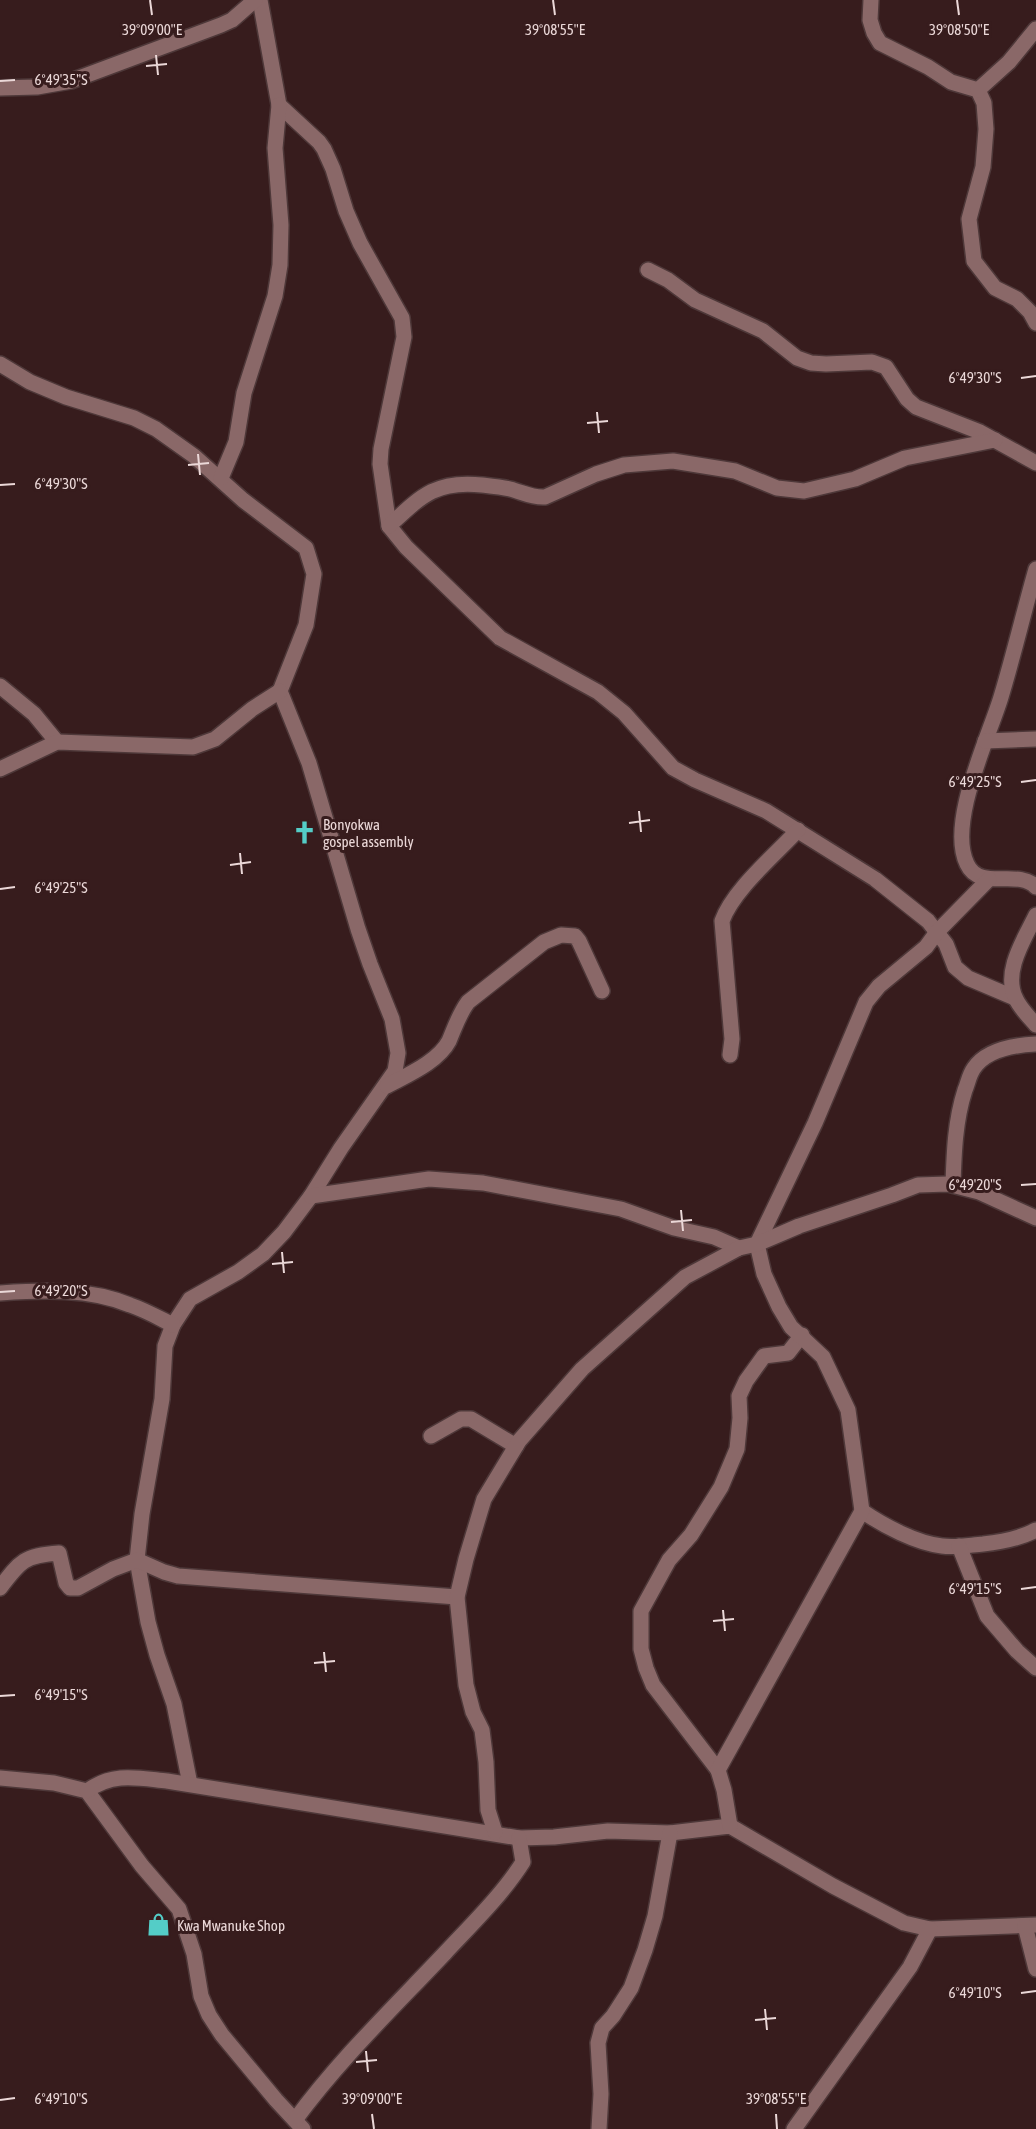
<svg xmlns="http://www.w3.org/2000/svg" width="1036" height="2129" viewBox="0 0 1036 2129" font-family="'Asap Condensed',sans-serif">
	<rect width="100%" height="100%" fill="#371c1d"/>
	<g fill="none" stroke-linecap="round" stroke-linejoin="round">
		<defs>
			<g id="street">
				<path d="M 260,0 L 279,105 L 319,142 L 324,149 L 333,169 L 346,211 L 360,243 L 402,318 L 404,337 L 381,449 L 380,464 L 389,526 L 406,547 L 500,638 L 598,692 L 624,713 L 673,768 L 695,780 L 766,811 L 875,879 L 928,921 L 946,944 L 955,967 L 968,978 L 1015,998"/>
				<path d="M 871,0 L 870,20 L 874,33 L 880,43 L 928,67 L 951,82 L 978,90 L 984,103 L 986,129 L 983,167 L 969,219 L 974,261 L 995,288 L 1017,299 L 1030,312 L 1036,323"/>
				<path d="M 0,88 L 37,87 L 71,81 L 221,25 L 232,20 L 255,0"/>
				<path d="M 978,90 L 1009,62 L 1036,29"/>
				<path d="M 648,270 L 668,280 L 695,300 L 763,331 L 797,358 L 811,363 L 826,364 L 872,362 L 886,367 L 907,399 L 916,407 L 980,432 L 1036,463"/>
				<path d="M 0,364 L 30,382 L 66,397 L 134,418 L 156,429 L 194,456 L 243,500 L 306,548 L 314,574 L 306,625 L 280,691 L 309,763 L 358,929 L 370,964 L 392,1019 L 398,1053 L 395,1071 L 341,1148 L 311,1196 L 284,1232 L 263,1254 L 238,1272 L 190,1299 L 173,1325 L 165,1346 L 162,1399 L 142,1514 L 137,1560 L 148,1622 L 157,1655 L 174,1704 L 190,1784"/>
				<path d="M 221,478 L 236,442 L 244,393 L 275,296 L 280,265 L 281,225 L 275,148 L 279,105"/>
				<path d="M 389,526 C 421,496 436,480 482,485 C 491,486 501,487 510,489 C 522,492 532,498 545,497 L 596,474 L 624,465 L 673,461 L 735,471 L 777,488 L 804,491 L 855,479 L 905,458 L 995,440"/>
				<path d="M 1036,569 C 1024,611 1014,654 1001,697 C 989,737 947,823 967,864 C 980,892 1018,868 1036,887"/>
				<path d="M 0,686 L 34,714 L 57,742"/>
				<path d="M 985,741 L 1036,739"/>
				<path d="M 0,769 L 57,742 L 193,747 L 215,739 L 252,709 L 280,691"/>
				<path d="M 1036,915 C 1025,938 1002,972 1016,999 C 1020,1008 1029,1017 1036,1025"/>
				<path d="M 730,1055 L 732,1039 L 722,921 C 733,890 775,855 798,830"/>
				<path d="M 387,1086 C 407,1075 438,1062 449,1041 C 455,1027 459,1014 468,1002 L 544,942 L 561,935 L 575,936 L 579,941 L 602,991"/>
				<path d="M 953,1185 C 954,1153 955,1121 965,1090 C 968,1083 969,1075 974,1068 C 987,1049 1014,1045 1036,1044"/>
				<path d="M 311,1196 L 429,1179 L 483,1183 L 621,1209 L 674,1228 L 714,1237 L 739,1248"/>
				<path d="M 0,1293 C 43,1290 89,1288 130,1305 C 145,1310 159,1318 173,1325"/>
				<path d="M 431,1436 L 461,1419 L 471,1419 L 516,1446"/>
				<path d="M 862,1511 C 884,1526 916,1543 942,1546 C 956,1548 970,1545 983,1544 C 1002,1542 1019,1539 1036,1530"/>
				<path d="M 959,1546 L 987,1616 L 1017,1651 L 1036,1668"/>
				<path d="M 0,1588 C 20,1561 25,1555 59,1553 L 66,1583 L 70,1588 L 78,1588 L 113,1569 L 137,1560 L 164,1572 L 178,1576 L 457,1597"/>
				<path d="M 718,1770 L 653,1685 L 646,1668 L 641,1649 L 641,1611 L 669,1560 L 691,1535 L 721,1487 L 737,1449 L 740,1418 L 739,1396 L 746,1381 L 764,1356 L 788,1353 L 802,1335"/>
				<path d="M 0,1778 L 54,1783 L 87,1791 L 142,1866 L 179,1909 L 194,1954 L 201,1996 L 209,2015 L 222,2035 L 276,2100 L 303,2129"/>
				<path d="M 87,1791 C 113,1772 137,1778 167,1781 L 519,1838 L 554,1837 L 608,1831 L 670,1833 L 730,1826 L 833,1886 L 904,1923 L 930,1929 L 1036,1925"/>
				<path d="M 730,1826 L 724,1790 L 718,1770 L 862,1511 L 848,1410 L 823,1357 L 791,1327 L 779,1307 L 764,1274 L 757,1244 L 815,1123 L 866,1002 L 879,986 L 926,947 L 937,932 L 989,879"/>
				<path d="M 495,1832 L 488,1810 L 486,1762 L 482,1730 L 473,1712 L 466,1685 L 457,1597 L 466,1559 L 484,1499 L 519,1441 L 582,1369 L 685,1277 L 739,1248 L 757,1244 L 799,1226 L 892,1195 L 918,1185 L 948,1184 L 979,1192 L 1036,1218"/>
				<path d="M 1025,1926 L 1036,1969"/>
				<path d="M 295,2120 C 339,2060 394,2007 445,1953 C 472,1924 502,1895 523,1862 L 519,1838"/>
				<path d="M 599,2129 L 601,2094 L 598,2043 L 602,2028 L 613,2016 L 631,1988 L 645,1950 L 655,1916 L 670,1833"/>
				<path d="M 794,2129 L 910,1967 L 930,1929"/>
			</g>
		</defs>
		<!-- street casing -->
		<use href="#street" stroke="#4e3839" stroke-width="18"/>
		<!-- street -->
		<use href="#street" stroke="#8a6868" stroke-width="15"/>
	</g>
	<!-- ticks -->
	<path fill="none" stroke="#ebd8d8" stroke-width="2" d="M 150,0 L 152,15M 553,0 L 555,15M 957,0 L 959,15M 156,55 L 158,75M 146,66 L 167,64M 0,81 L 15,80M 1021,378 L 1036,376M 597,412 L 599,433M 587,423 L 608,421M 198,454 L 200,475M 188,465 L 209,463M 0,485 L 15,484M 1021,782 L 1036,780M 639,811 L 641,832M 629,823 L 650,820M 240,853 L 242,874M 230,865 L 251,862M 0,889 L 15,887M 1021,1185 L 1036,1184M 681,1210 L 683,1231M 671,1222 L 692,1220M 282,1252 L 284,1273M 272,1264 L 293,1262M 0,1292 L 15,1291M 1021,1589 L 1036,1587M 723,1610 L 725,1631M 713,1621 L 734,1619M 324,1652 L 326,1672M 314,1663 L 335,1661M 0,1696 L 15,1695M 1021,1993 L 1036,1991M 765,2009 L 767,2030M 755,2020 L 776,2018M 366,2051 L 368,2072M 356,2062 L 377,2060M 0,2100 L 15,2098M 372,2114 L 374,2129M 776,2114 L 777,2129"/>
	<!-- icons -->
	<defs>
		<symbol id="church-bare" viewBox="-9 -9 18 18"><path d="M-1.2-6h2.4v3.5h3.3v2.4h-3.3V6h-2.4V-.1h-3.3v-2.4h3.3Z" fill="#54cdc7" stroke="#371c1d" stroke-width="2.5" paint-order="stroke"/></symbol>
		<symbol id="shop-bare" viewBox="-9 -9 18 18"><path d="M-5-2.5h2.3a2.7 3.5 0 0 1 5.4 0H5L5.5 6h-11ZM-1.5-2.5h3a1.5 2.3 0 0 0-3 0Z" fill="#54cdc7" stroke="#371c1d" stroke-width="2.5" paint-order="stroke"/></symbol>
	</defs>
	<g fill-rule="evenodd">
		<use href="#church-bare" x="288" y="816" width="33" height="33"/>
		<use href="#shop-bare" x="142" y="1908" width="33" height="33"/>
	</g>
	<g text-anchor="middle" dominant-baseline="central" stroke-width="6" stroke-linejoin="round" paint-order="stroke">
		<!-- poi labels -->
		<g font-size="15" fill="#ebd8d8" stroke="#371c1d" text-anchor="start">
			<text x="323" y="824">Bonyokwa<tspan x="323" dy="17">gospel assembly</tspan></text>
			<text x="177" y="1925">Kwa Mwanuke Shop</text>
		</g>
	</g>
	<g font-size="15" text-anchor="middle" fill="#ebd8d8" stroke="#371c1d" stroke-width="6" stroke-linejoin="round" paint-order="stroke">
		<text x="152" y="35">39°09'00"E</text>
		<text x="555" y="35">39°08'55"E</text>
		<text x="959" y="35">39°08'50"E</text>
		<text x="61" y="85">6°49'35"S</text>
		<text x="975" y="383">6°49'30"S</text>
		<text x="61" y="489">6°49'30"S</text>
		<text x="975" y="787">6°49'25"S</text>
		<text x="61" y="893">6°49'25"S</text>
		<text x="975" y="1190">6°49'20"S</text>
		<text x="61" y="1296">6°49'20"S</text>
		<text x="975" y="1594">6°49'15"S</text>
		<text x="61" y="1700">6°49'15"S</text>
		<text x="975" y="1998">6°49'10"S</text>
		<text x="61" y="2104">6°49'10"S</text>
		<text x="372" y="2104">39°09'00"E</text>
		<text x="776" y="2104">39°08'55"E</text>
	</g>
</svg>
